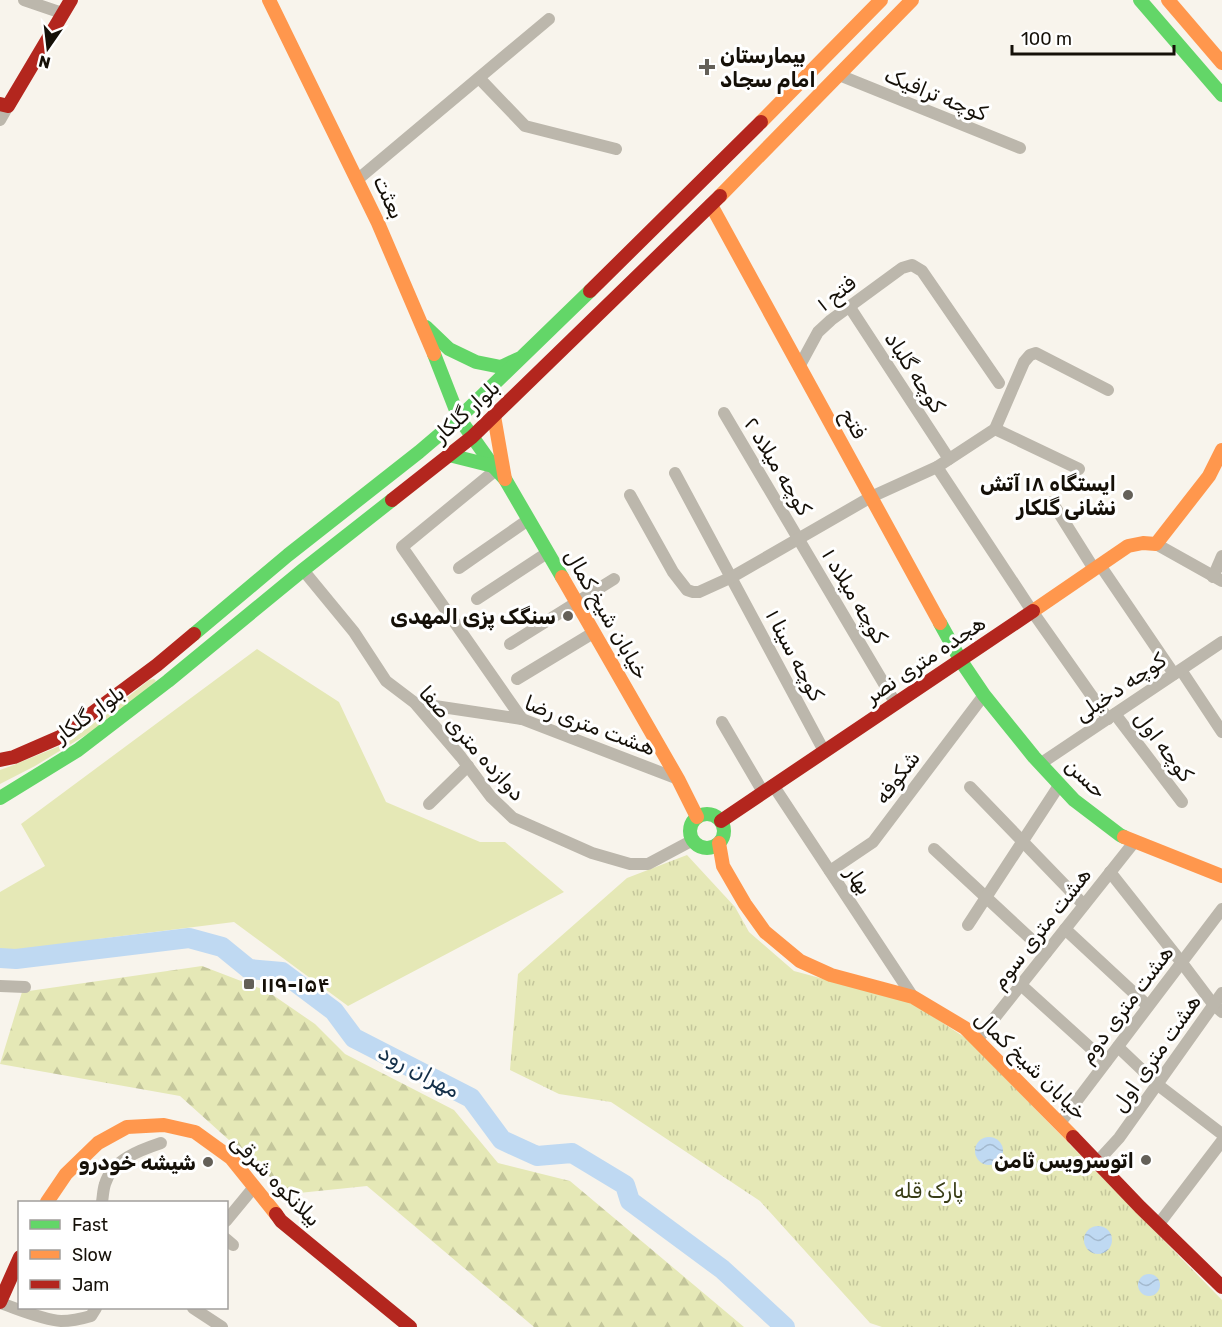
<svg xmlns="http://www.w3.org/2000/svg" width="1222" height="1327" viewBox="0 0 1222 1327" font-family="Rubik,'Noto Naskh Arabic',sans-serif">
	<defs>
		<pattern id="forest-firs" width="22" height="20" patternUnits="userSpaceOnUse" patternTransform="scale(1.5)"><rect width="22" height="20" fill="#e5e8b6"/><path d="M5 1l3.5 6h-7zM16 11l3.5 6h-7z" fill="#c4c69b"/></pattern>
		<pattern id="park-tufts" width="24" height="20" patternUnits="userSpaceOnUse" patternTransform="scale(1.5)"><rect width="24" height="20" fill="#e5e8b6"/><path d="M3 7l-1-3M5 7V3M7 7l1-3M15 17l-1-3M17 17v-4M19 17l1-3" fill="none" stroke="#c4c69b"/></pattern>
		<pattern id="water-waves" width="16" height="10" patternUnits="userSpaceOnUse" patternTransform="scale(1.5)"><rect width="16" height="10" fill="#bfd9f2"/><path d="M0 5q4-4 8 0t8 0" fill="none" stroke="#a3b9ce"/></pattern>
	</defs>
	<rect width="100%" height="100%" fill="#f8f4ec"/>
	<!-- grass -->
	<g fill="#e5e8b6">
		<path d="M 257,649 L 339,702 L 386,802 L 480,842 L 505,842 L 564,892 L 348,1006 L 234,922 L 98,939 L 59,954 L 0,951 L 0,892 L 45,866 L 21,824 Z"/>
		<path d="M 154,679 L 156,681 L 117,716 L 35,766 L 0,784 L 0,770 L 11,766 L 67,743 L 109,712 L 149,680 Z"/>
	</g>
	<!-- forest -->
	<path fill="url(#forest-firs)" d="M 202,966 L 267,991 L 315,1024 L 345,1054 L 454,1110 L 498,1163 L 570,1181 L 744,1327 L 534,1327 L 367,1186 L 289,1194 L 180,1096 L 0,1064 L 22,992 Z"/>
	<!-- park -->
	<path fill="url(#park-tufts)" d="M 687,855 L 735,907 L 749,932 L 794,971 L 913,1003 L 967,1039 L 1222,1300 L 1222,1327 L 882,1327 L 870,1323 L 760,1201 L 611,1102 L 559,1094 L 510,1070 L 518,974 L 627,878 Z"/>
	<!-- water -->
	<g fill="url(#water-waves)">
		<circle cx="989" cy="1151" r="14"/>
		<circle cx="1098" cy="1240" r="14"/>
		<circle cx="1149" cy="1285" r="11"/>
	</g>
	<g fill="none" stroke-linecap="round" stroke-linejoin="round">
		<!-- river -->
		<path stroke="#bfd9f2" stroke-width="20" d="M 0,958 L 16,959 L 189,938 L 222,947 L 249,969 L 282,972 L 334,1011 L 354,1038 L 471,1098 L 502,1140 L 537,1156 L 572,1153 L 625,1185 L 630,1201 L 722,1269 L 785,1327"/>
		<!-- street -->
		<g stroke="#bcb7ac" stroke-width="12">
			<path d="M 24,0 L 62,13"/>
			<path d="M 839,75 L 1020,148"/>
			<path d="M 479,78 L 525,126 L 616,149"/>
			<path d="M 0,120 L 8,106"/>
			<path d="M 357,180 L 549,19"/>
			<path d="M 849,306 L 949,459"/>
			<path d="M 799,367 L 818,332 L 831,320 L 902,268 L 912,265 L 922,271 L 999,383"/>
			<path d="M 724,413 L 896,704"/>
			<path d="M 995,429 L 1079,469"/>
			<path d="M 937,467 L 1032,611 L 1108,719"/>
			<path d="M 497,469 L 402,547 L 522,719"/>
			<path d="M 675,473 L 824,751"/>
			<path d="M 630,495 L 673,572 L 687,590 L 693,592 L 699,592 L 732,577 L 871,497 L 937,467 L 995,429 L 1024,362 L 1030,355 L 1036,353 L 1108,390"/>
			<path d="M 1052,502 L 1094,569"/>
			<path d="M 1156,544 L 1222,581"/>
			<path d="M 1100,565 L 1174,674"/>
			<path d="M 459,568 L 528,520"/>
			<path d="M 303,570 L 354,632 L 386,681 L 415,703 L 461,757 L 491,797 L 513,818 L 592,853 L 630,864 L 648,864 L 693,840"/>
			<path d="M 1213,577 L 1222,556"/>
			<path d="M 477,599 L 547,553"/>
			<path d="M 510,644 L 614,579"/>
			<path d="M 1181,670 L 1222,732"/>
			<path d="M 517,679 L 593,633"/>
			<path d="M 415,703 L 522,719 L 678,779"/>
			<path d="M 1115,714 L 1182,802"/>
			<path d="M 722,722 L 763,792"/>
			<path d="M 1040,764 L 1222,642"/>
			<path d="M 773,785 L 913,997"/>
			<path d="M 970,787 L 1084,905"/>
			<path d="M 429,804 L 468,766"/>
			<path d="M 934,849 L 1046,953"/>
			<path d="M 830,871 L 873,842 L 984,695"/>
			<path d="M 1110,872 L 1182,963 L 1213,1004 L 1222,1012"/>
			<path d="M 968,925 L 1060,784"/>
			<path d="M 1065,929 L 1148,1006"/>
			<path d="M 1021,985 L 1106,1062"/>
			<path d="M 0,986 L 25,987"/>
			<path d="M 977,1040 L 1135,841"/>
			<path d="M 1118,1047 L 1158,1085 L 1222,1134"/>
			<path d="M 1060,1123 L 1222,909"/>
			<path d="M 1097,1162 L 1119,1138 L 1222,993"/>
			<path d="M 102,1202 C 103,1196 103,1190 105,1184 C 112,1160 140,1150 161,1143"/>
			<path d="M 226,1221 L 254,1187"/>
			<path d="M 1158,1225 L 1222,1141"/>
			<path d="M 226,1239 L 233,1245"/>
			<path d="M 0,1303 C 18,1309 43,1320 61,1321 C 71,1321 81,1319 91,1316 L 96,1308"/>
			<path d="M 193,1308 L 222,1327"/>
		</g>
		<!-- fast -->
		<g stroke="#63d668" stroke-width="14">
			<path d="M 1140,0 L 1222,95"/>
			<path d="M 426,327 L 449,349 L 476,362 L 501,367 L 518,359"/>
			<path d="M 434,354 L 459,418 L 493,466 L 505,479 L 562,577"/>
			<path d="M 449,455 L 493,466"/>
			<path d="M 940,623 L 961,661 L 984,695 L 1034,757 L 1074,800 L 1120,835 L 1124,837"/>
			<path d="M 194,634 L 288,555 L 419,452 L 459,418 L 590,291"/>
			<path d="M 0,798 L 78,750 L 168,681 L 303,570 L 392,500"/>
			<circle cx="707" cy="831" r="17"/>
		</g>
		<!-- slow -->
		<g stroke="#ff974d" stroke-width="14">
			<path d="M 269,0 L 378,223 L 434,354"/>
			<path d="M 1168,0 L 1222,63"/>
			<path d="M 761,122 L 881,0"/>
			<path d="M 720,196 L 912,0"/>
			<path d="M 711,205 L 940,623"/>
			<path d="M 494,416 L 505,479"/>
			<path d="M 562,577 L 678,779 L 697,817"/>
			<path d="M 1033,611 L 1128,546 L 1143,543 L 1156,544 L 1209,476 L 1222,450"/>
			<path d="M 1124,837 L 1222,876"/>
			<path d="M 719,843 L 723,866 L 745,904 L 765,932 L 800,961 L 831,975 L 913,997 L 965,1028 L 1073,1137"/>
			<path d="M 47,1202 L 66,1174 L 98,1143 L 127,1127 L 164,1125 L 195,1132 L 231,1158 L 276,1214"/>
		</g>
		<!-- jam -->
		<g stroke="#b3261e" stroke-width="14">
			<path d="M 0,104 L 8,106 L 71,0"/>
			<path d="M 590,291 L 761,122"/>
			<path d="M 392,500 L 472,437 L 720,196"/>
			<path d="M 0,760 L 14,757 L 60,737 L 157,665 L 194,634"/>
			<path d="M 721,821 L 1033,611"/>
			<path d="M 1073,1137 L 1140,1207 L 1222,1287"/>
			<path d="M 276,1214 L 281,1221 L 410,1327"/>
			<path d="M 0,1302 L 20,1257"/>
		</g>
	</g>
	<!-- markers -->
	<g fill="#646058" stroke="#fff" stroke-width="2">
		<path d="M704 58h6v6h6v6h-6v6h-6v-6h-6v-6h6z"/>
		<circle cx="1128" cy="495" r="6"/>
		<circle cx="568" cy="616" r="6"/>
		<rect x="243" y="978" width="12" height="12" rx="3"/>
		<circle cx="1146" cy="1160" r="6"/>
		<circle cx="208" cy="1162" r="6"/>
	</g>
	<g text-anchor="middle" dominant-baseline="central" stroke-width="6" stroke-linejoin="round" paint-order="stroke">
		<!-- poi labels -->
		<g font-size="21" font-weight="bold" fill="#151008" stroke="#fff" text-anchor="end">
			<text x="720" y="55" text-anchor="start">بیمارستان<tspan x="720" dy="24">امام سجاد</tspan></text>
			<text x="1116" y="483">ایستگاه ۱۸ آتش<tspan x="1116" dy="24">نشانی گلکار</tspan></text>
			<text x="556" y="616">سنگک پزی المهدی</text>
			<text x="261" y="984" text-anchor="start">۱۱۹-۱۵۴</text>
			<text x="1134" y="1160">اتوسرویس ثامن</text>
			<text x="196" y="1162">شیشه خودرو</text>
		</g>
		<!-- street labels -->
		<g font-size="21" fill="#151008" stroke="#fff">
			<text transform="translate(936 94) rotate(22)">کوچه ترافیک</text>
			<text transform="translate(389 197) rotate(65)">بعثت</text>
			<text transform="translate(836 293) rotate(-38)">فتح ۱</text>
			<text transform="translate(915 372) rotate(57)">کوچه گلباد</text>
			<text transform="translate(466 411) rotate(-42)">بلوار گلکار</text>
			<text transform="translate(854 423) rotate(61)">فتح</text>
			<text transform="translate(778 466) rotate(59)">کوچه میلاد ۲</text>
			<text transform="translate(855 596) rotate(59)">کوچه میلاد ۱</text>
			<text transform="translate(607 614) rotate(60)">خیابان شیخ کمال</text>
			<text transform="translate(795 655) rotate(62)">کوچه سینا ۱</text>
			<text transform="translate(925 659) rotate(-34)">هجده متری نصر</text>
			<text transform="translate(1120 687) rotate(-34)">کوچه دخیلی</text>
			<text transform="translate(89 714) rotate(-36)">بلوار گلکار</text>
			<text transform="translate(590 725) rotate(20)">هشت متری رضا</text>
			<text transform="translate(472 743) rotate(48)">دوازده متری صفا</text>
			<text transform="translate(1164 746) rotate(53)">کوچه اول</text>
			<text transform="translate(897 777) rotate(-53)">شکوفه</text>
			<text transform="translate(1086 778) rotate(43)">حسن</text>
			<text transform="translate(859 880) rotate(56)">بهار</text>
			<text transform="translate(1041 928) rotate(-52)">هشت متری سوم</text>
			<text transform="translate(1126 1004) rotate(-53)">هشت متری دوم</text>
			<text transform="translate(1156 1053) rotate(-55)">هشت متری اول</text>
			<text transform="translate(1031 1065) rotate(44)">خیابان شیخ کمال</text>
			<text transform="translate(276 1180) rotate(46)">بیلانکوه شرقی</text>
		</g>
		<!-- park labels -->
		<g font-size="21" fill="#393d17" stroke="#fff">
			<text x="929" y="1190">پارک قله</text>
		</g>
		<!-- water labels -->
		<g font-size="22" font-style="italic" fill="#132f48" stroke="#fff">
			<text transform="translate(419 1071) rotate(28)">مهران رود</text>
		</g>
	</g>
	<!-- legend -->
	<rect x="18" y="1201" width="210" height="108" fill="#ffffff" stroke="#a19f9c" stroke-width="1.5"/>
	<rect x="30" y="1220" width="30" height="9" fill="#63d668" stroke="#a19f9c" stroke-width="1.5"/>
	<text x="72" y="1231" font-size="18" fill="#151008">Fast</text>
	<rect x="30" y="1250" width="30" height="9" fill="#ff974d" stroke="#a19f9c" stroke-width="1.5"/>
	<text x="72" y="1261" font-size="18" fill="#151008">Slow</text>
	<rect x="30" y="1280" width="30" height="9" fill="#b3261e" stroke="#a19f9c" stroke-width="1.5"/>
	<text x="72" y="1291" font-size="18" fill="#151008">Jam</text>
	<!-- north arrow -->
	<g transform="translate(48 48) rotate(194)" stroke="#ffffff" stroke-width="4.5" paint-order="stroke">
	<path d="M0-4.5L10 22L0 15L-10 22Z" fill="#151008"/>
	<text y="-9" font-size="16" font-weight="bold" text-anchor="middle" fill="#151008">N</text>
	</g>
	<!-- scale -->
	<path d="M1012 45v9h162v-9" fill="none" stroke="#151008" stroke-width="3"/>
	<text x="1021" y="45" font-size="18" fill="#151008" stroke="#ffffff" stroke-width="4.5" paint-order="stroke">100 m</text>
</svg>
